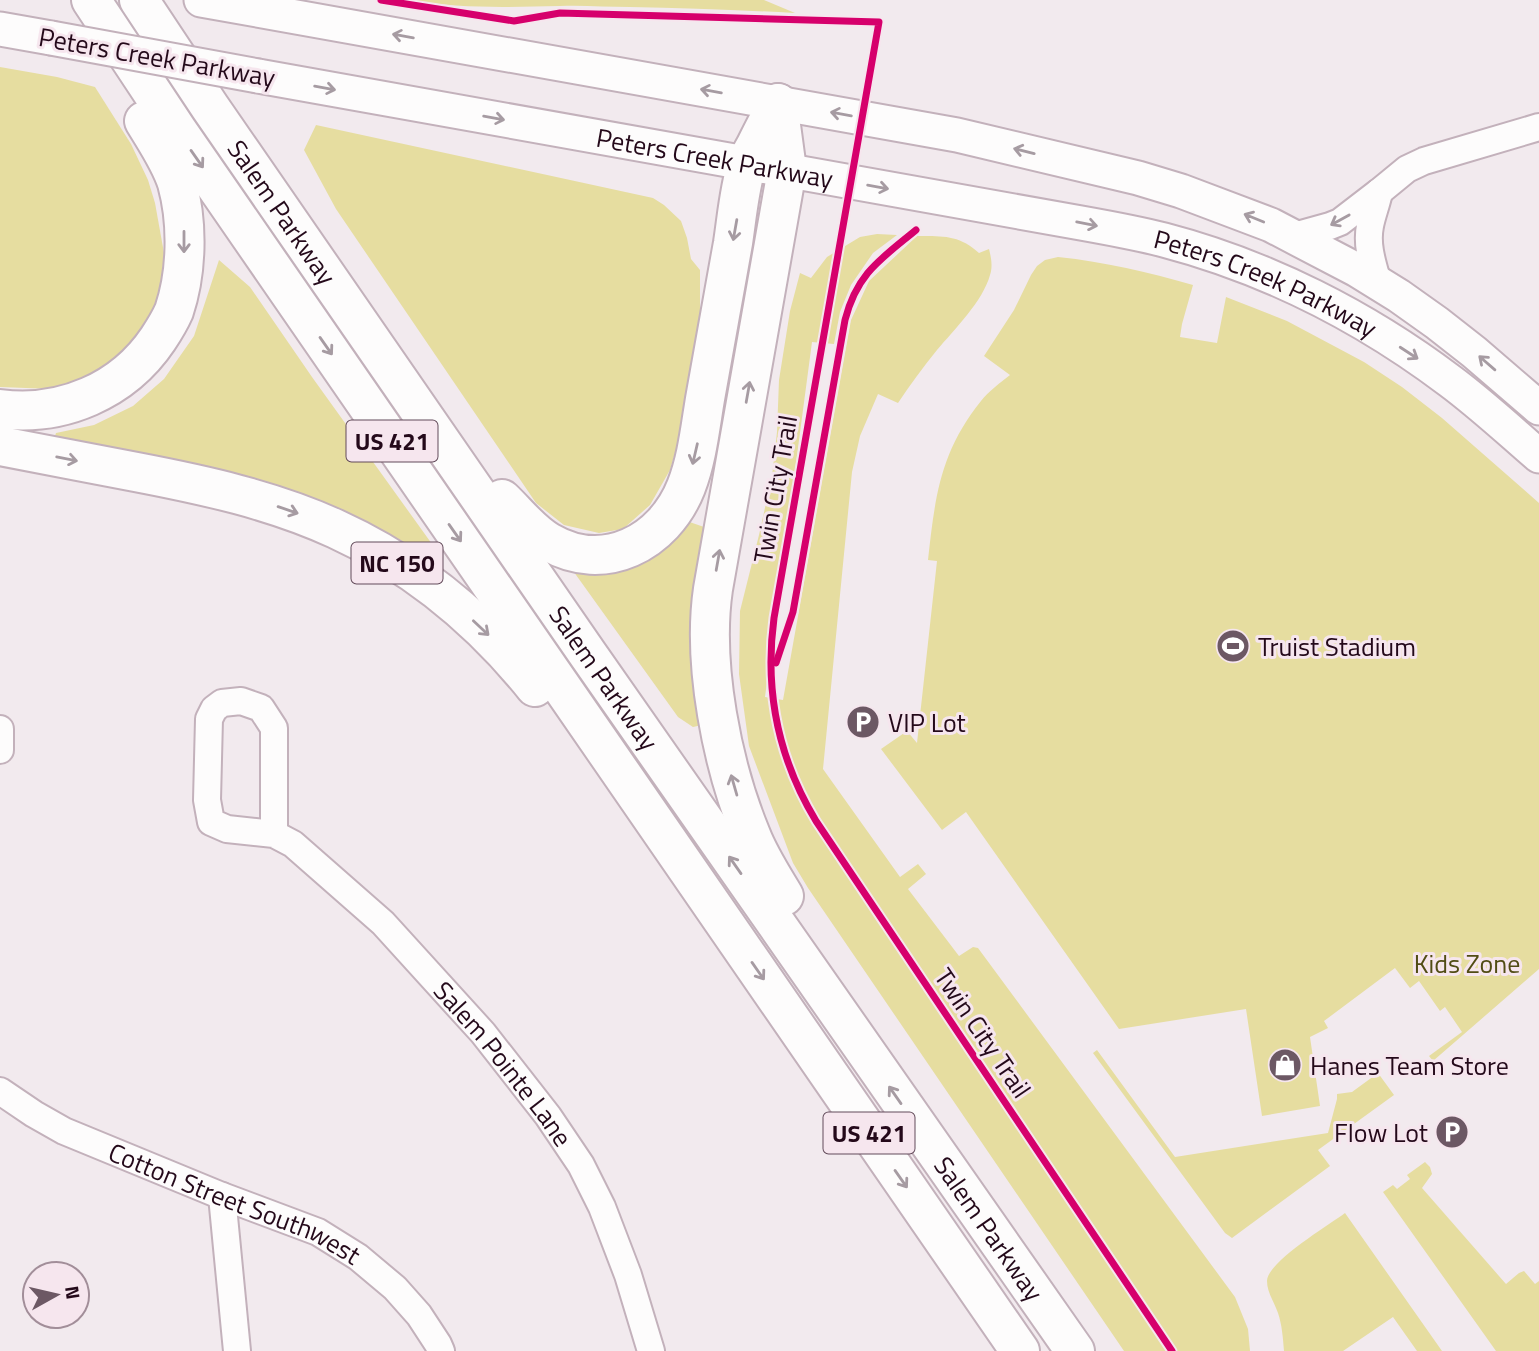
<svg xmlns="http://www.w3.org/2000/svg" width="1539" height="1351" viewBox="0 0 1539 1351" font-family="'Titillium Web',sans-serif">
	<rect width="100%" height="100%" fill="#f2eaee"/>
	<!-- green -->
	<g fill="#e6dda0">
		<path d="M 410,0 L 764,0 L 795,13 C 740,10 685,8 630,7 C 606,7 583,5 560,6 C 511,7 459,9 410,0 Z"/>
		<path d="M 0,67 L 57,77 L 95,87 L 131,144 L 148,180 L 155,203 L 164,253 L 159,306 L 137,341 L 100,373 L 52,389 L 0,387 Z"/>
		<path d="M 316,125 L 653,198 L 664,205 L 681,221 L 687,238 L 691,259 L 700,270 L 700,315 L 689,405 L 670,470 L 650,505 L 623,529 L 599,533 L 564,525 L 536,503 L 336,209 L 304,150 Z"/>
		<path d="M 877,234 L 897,235 L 873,253 L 851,285 L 840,312 L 834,344 L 812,342 L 765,697 L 783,700 L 851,320 L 869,281 L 917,236 C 942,236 960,235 979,253 L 989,249 C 991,257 993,266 990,275 C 983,301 954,330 937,350 C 923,367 910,385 898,403 L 878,394 L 860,436 L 852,472 L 823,769 L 900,877 L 918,864 L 926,874 L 908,889 L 959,956 L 973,947 L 978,948 L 1235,1297 L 1248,1329 L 1250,1351 L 1124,1351 L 808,888 L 793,863 L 749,746 L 739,674 L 740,611 L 759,535 L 772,476 L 777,432 L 779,380 L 790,311 L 800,273 L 811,278 L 827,257 L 860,237 Z"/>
		<path d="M 1058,257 C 1106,262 1147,272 1193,285 L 1182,324 L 1180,337 L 1217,343 L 1226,297 L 1287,321 L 1364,362 L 1402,387 L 1442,418 L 1539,503 L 1539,969 L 1433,1061 L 1429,1056 L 1462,1032 L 1445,1007 L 1440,1011 L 1419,981 L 1410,988 L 1395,968 L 1324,1021 L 1328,1028 L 1310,1037 L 1320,1106 L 1262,1116 L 1246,1009 L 1119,1029 L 966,812 L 942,830 L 881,749 L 907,731 L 917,743 L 937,561 L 928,560 C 935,497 940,452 981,401 C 989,391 1000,383 1010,375 L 984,356 L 1014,310 L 1031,275 L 1037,266 L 1045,260 Z"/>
		<path d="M 219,260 L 250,287 L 312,377 L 437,551 L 432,570 L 52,445 L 56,433 L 94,425 L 133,406 L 164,379 L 194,336 Z"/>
		<path d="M 681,519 L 704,527 L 698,565 L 691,644 L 702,725 L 693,727 L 678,717 L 566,561 Z"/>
		<path d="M 1097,1050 L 1175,1157 L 1328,1133 L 1337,1099 L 1337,1094 L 1352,1092 L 1378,1073 L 1394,1095 L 1318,1150 L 1330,1166 L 1232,1238 L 1225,1233 L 1093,1053 Z"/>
		<path d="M 1425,1162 L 1430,1167 L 1432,1174 L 1422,1188 L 1506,1284 L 1519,1273 L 1524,1271 L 1535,1284 L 1539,1281 L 1539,1351 L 1496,1351 L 1383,1192 L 1393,1185 L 1397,1189 L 1410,1179 L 1407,1175 Z"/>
		<path d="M 1345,1213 L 1442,1351 L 1417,1351 L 1393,1317 L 1343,1351 L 1284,1351 C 1283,1338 1282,1325 1278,1313 C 1274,1302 1267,1292 1267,1281 C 1267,1262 1329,1225 1345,1213 Z"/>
	</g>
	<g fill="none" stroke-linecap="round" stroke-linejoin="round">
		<defs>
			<g id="minor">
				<path d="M 1294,236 L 1330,226 L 1340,222 L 1379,192 L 1407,169 L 1424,161 L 1539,127"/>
				<path d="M 1378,283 C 1373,265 1366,245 1370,226 C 1372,215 1377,203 1379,192"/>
				<path d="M 0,729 L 0,750"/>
				<path id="s1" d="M 274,834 L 274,728 L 261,708 L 241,701 L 222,703 L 214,709 L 209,719 L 207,800 L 211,822 L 227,829 L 274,834 L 293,844 L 383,923 L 483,1033 L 548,1116 L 581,1165 L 602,1207 L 628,1275 L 651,1351"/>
				<path id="s2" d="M 0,1091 L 34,1114 L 64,1131 L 222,1196 L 318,1232 L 358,1257 L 395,1288 L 419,1315 L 438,1344 L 441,1351"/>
				<path d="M 222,1196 L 237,1351"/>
			</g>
			<g id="major">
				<path d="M 201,0 L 957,135 L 1138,178 L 1181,191 L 1271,225 L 1357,270 L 1399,296 L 1437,323 L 1474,352 L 1539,408"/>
				<path d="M 0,29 L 51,38"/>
				<path id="s3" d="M 258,76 L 1081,223 C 1109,228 1137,233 1164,240 C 1267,267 1365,317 1450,381 C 1481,404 1510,431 1539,456"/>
			</g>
			<g id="highway">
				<path d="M 91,0 L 177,130 L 1020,1351"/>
				<path id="s4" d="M 139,0 L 210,107 L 587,653 L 1075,1351"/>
				<path d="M 778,103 L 787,170 L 713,589 C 702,664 722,765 751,835 C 759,856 772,876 784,896"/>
				<path d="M 0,409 C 62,417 123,391 158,339 C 164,330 170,320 174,311 C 187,272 188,223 177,183 C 170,161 156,141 144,121"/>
				<path d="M 0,446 C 45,455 91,463 136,472 C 204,485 273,500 336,529 C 415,565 481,620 535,687"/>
				<path d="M 502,499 C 517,513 531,532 549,542 C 604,574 664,543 686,487 C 697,459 700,429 705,399 C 714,347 724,295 733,243 C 737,217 739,189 747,164 C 748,158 753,151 756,145 C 763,131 770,117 778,103"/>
			</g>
		</defs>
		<!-- minor casing -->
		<use href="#minor" stroke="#c3b1bb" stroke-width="30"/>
		<!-- major casing -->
		<use href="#major" stroke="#c3b1bb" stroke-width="37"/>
		<!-- highway casing -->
		<use href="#highway" stroke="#c3b1bb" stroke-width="42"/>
		<!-- minor -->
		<use href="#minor" stroke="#fdfcfc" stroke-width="26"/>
		<!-- major -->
		<use href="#major" stroke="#fdfcfc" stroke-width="33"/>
		<!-- highway -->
		<use href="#highway" stroke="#fdfcfc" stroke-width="38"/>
		<defs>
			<path id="major-bridge" d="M 51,38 L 258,76"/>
		</defs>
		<!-- major-bridge casing -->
		<use href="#major-bridge" stroke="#c3b1bb" stroke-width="37" stroke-linecap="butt"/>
		<!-- major-bridge -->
		<use href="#major-bridge" stroke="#fdfcfc" stroke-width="33"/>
		<defs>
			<g id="cycleway">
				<path d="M 381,0 L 514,21 L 560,13 L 879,22 L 774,618 C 764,692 778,758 816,821 L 1172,1351"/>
				<path d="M 776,663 L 793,612 L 845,320 C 857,273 881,259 916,230"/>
			</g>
		</defs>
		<!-- cycleway casing -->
		<use href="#cycleway" stroke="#f6e6ee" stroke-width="11"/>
		<!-- cycleway -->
		<use href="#cycleway" stroke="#d6006c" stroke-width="7"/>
	</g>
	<!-- one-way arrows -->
	<defs><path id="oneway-shaft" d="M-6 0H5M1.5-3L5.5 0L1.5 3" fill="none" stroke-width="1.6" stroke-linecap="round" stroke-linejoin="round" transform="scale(1.75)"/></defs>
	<g stroke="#a69ba2">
		<use href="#oneway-shaft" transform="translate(403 36) rotate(-170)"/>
		<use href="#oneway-shaft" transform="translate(325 88) rotate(10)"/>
		<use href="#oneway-shaft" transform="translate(711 91) rotate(-170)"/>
		<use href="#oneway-shaft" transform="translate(841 114) rotate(-170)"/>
		<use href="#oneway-shaft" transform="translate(494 118) rotate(10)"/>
		<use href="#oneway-shaft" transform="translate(1024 151) rotate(-166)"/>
		<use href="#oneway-shaft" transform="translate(197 159) rotate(55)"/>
		<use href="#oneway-shaft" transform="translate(878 187) rotate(10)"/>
		<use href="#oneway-shaft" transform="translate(1254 218) rotate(-158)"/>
		<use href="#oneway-shaft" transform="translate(1340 220) rotate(151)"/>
		<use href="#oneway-shaft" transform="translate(1087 224) rotate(11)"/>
		<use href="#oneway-shaft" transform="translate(735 230) rotate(100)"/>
		<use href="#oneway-shaft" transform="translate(184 242) rotate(90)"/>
		<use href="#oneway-shaft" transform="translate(326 346) rotate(55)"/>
		<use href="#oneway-shaft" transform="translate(1409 353) rotate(33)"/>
		<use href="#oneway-shaft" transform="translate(1487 363) rotate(-139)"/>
		<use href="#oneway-shaft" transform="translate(748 392) rotate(-80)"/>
		<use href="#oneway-shaft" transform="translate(695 454) rotate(103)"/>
		<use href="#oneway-shaft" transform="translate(67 459) rotate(11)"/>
		<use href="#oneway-shaft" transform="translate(288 510) rotate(19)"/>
		<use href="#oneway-shaft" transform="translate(455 533) rotate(55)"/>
		<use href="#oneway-shaft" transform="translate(718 560) rotate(-80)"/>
		<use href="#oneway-shaft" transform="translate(481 628) rotate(43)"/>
		<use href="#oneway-shaft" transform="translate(734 785) rotate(-106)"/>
		<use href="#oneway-shaft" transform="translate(735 865) rotate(-125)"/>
		<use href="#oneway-shaft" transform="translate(758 971) rotate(55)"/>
		<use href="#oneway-shaft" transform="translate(895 1095) rotate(-125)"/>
		<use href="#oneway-shaft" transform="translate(901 1179) rotate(55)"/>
	</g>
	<!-- icons -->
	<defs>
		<symbol id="stadium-disc" viewBox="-11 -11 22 22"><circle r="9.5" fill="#6c5864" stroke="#f6e6ee"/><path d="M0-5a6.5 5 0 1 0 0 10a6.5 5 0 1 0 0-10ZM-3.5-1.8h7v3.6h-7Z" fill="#fff"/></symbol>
		<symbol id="parking-disc" viewBox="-11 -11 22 22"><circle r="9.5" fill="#6c5864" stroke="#f6e6ee"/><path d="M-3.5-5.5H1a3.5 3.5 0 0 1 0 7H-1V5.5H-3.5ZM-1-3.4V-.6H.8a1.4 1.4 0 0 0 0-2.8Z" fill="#fff"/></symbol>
		<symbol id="shop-disc" viewBox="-11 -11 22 22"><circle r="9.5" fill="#6c5864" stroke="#f6e6ee"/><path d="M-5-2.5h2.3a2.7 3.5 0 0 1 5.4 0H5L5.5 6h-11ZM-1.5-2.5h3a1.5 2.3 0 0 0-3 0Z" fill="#fff"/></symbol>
	</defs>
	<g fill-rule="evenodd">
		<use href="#stadium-disc" x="1214" y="627" width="38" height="38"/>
		<use href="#parking-disc" x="844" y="703" width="38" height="38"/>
		<use href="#shop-disc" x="1266" y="1046" width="38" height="38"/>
		<use href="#parking-disc" x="1433" y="1113" width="38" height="38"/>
	</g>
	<g text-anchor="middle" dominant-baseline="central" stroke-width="6" stroke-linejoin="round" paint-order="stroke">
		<!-- shield labels -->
		<g fill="#f6e6ee" stroke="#634b5a" stroke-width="2">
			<rect x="346.5" y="420.5" width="91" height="41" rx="5"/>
			<rect x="351.5" y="542.5" width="91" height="41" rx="5"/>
			<rect x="823.5" y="1112.5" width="91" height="41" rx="5"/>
		</g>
		<g font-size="24" font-weight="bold" fill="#24091a">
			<text x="392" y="441">US 421</text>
			<text x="397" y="563">NC 150</text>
			<text x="869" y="1133">US 421</text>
		</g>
		<!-- street labels -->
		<g font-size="26" fill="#24091a" stroke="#f6e6ee">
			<text transform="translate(157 57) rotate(10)">Peters Creek Parkway</text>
			<text stroke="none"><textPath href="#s3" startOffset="464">Peters Creek Parkway</textPath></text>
			<text stroke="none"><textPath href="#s4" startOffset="256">Salem Parkway</textPath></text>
			<text stroke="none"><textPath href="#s3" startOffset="1031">Peters Creek Parkway</textPath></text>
			<text transform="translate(775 489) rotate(-80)">Twin City Trail</text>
			<text stroke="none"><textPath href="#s4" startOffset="822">Salem Parkway</textPath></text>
			<text transform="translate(983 1033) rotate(56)">Twin City Trail</text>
			<text stroke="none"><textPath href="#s1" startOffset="686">Salem Pointe Lane</textPath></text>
			<text stroke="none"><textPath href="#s2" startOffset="261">Cotton Street Southwest</textPath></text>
			<text stroke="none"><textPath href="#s4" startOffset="1494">Salem Parkway</textPath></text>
		</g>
		<!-- poi labels -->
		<g font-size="26" fill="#24091a" stroke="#f6e6ee" text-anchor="start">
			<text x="1258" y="646">Truist Stadium</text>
			<text x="888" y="722">VIP Lot</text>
			<text x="1310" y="1065">Hanes Team Store</text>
			<text x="1428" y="1132" text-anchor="end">Flow Lot</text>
		</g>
		<!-- park labels -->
		<g font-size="26" fill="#514c14" stroke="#f6e6ee">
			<text x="1467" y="963">Kids Zone</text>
		</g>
	</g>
	<!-- north arrow -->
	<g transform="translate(56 1295) rotate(82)"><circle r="33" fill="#f6e6ee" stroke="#a28e99" stroke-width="2"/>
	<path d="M0-5L12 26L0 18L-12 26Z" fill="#6c5864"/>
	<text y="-10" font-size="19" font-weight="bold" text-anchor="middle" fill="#24091a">N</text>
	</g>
</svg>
